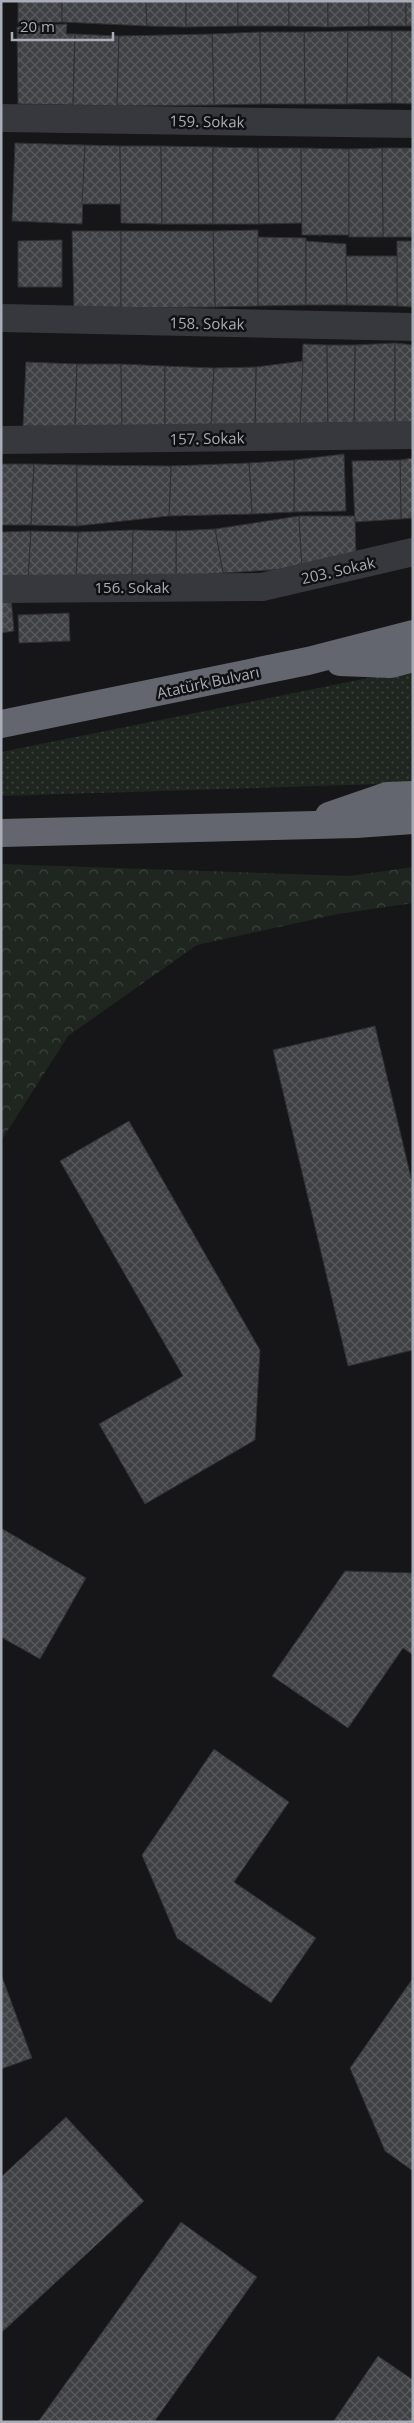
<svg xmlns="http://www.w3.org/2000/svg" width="414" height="2423" viewBox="0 0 414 2423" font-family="'Open Sans',sans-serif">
	<defs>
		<pattern id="grass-dots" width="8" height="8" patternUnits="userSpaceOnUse" patternTransform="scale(1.25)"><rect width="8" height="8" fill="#1e261f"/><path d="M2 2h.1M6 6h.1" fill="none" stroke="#3c433d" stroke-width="1.8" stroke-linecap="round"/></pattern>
		<pattern id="forest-crowns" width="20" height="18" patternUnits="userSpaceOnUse" patternTransform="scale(1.25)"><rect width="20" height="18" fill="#1e261f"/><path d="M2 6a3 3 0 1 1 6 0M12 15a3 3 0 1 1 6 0" fill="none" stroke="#3c433d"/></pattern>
		<pattern id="building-cross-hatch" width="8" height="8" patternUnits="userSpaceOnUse" patternTransform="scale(1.25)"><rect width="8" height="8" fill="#404145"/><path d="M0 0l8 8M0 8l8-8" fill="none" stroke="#595a5e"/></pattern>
	</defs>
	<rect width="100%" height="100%" fill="#161618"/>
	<!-- grass -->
	<path fill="url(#grass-dots)" d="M 413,669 L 413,783 L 1,796 L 1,752 Z"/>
	<!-- forest -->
	<path fill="url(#forest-crowns)" d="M 1,864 L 349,876 L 413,867 L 413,903 L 338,914 L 197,945 L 68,1036 L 1,1141 Z"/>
	<!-- building -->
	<g fill="url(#building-cross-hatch)" stroke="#303034">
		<path d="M 18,1 L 62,1 L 62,22 L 18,24 Z"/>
		<path d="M 62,1 L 146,1 L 147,26 L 62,22 Z"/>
		<path d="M 146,1 L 186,1 L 186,27 L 147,26 Z"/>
		<path d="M 186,1 L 238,1 L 238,26 L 186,27 Z"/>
		<rect x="238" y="1" width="51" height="25"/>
		<path d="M 289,1 L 328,1 L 328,27 L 289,26 Z"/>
		<path d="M 328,1 L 369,1 L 369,26 L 328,27 Z"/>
		<rect x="369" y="1" width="37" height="25"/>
		<rect x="406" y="1" width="7" height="25"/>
		<path d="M 67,24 L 66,34 L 75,34 L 73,105 L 18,104 L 17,27 Z"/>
		<path d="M 348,31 L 347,104 L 305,104 L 304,32 Z"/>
		<path d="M 348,31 L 392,31 L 392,103 L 347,104 Z"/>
		<path d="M 392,31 L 413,31 L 413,104 L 392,103 Z"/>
		<path d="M 260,32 L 261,104 L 214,105 L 212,34 Z"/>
		<path d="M 260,32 L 304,32 L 305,104 L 261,104 Z"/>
		<path d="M 75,34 L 119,36 L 117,106 L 73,105 Z"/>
		<path d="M 212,34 L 214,105 L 117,106 L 119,36 Z"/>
		<path d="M 15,143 L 85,145 L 82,224 L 12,221 Z"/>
		<path d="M 85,145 L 120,146 L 121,204 L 82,204 Z"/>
		<path d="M 120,146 L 161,146 L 162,224 L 121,223 Z"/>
		<path d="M 161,146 L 213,147 L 213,224 L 162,224 Z"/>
		<path d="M 213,147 L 258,148 L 259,224 L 213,224 Z"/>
		<path d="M 258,148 L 301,148 L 302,223 L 259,224 Z"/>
		<path d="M 301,148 L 349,149 L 349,235 L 302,235 Z"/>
		<path d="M 382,148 L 413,148 L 413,237 L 383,237 Z"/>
		<path d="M 382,148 L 383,237 L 349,237 L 349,149 Z"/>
		<path d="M 258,230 L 258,306 L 215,307 L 213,231 Z"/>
		<path d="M 72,231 L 121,231 L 121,308 L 74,309 Z"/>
		<path d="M 121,231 L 213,231 L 215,307 L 121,308 Z"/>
		<path d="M 258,237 L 306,238 L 306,305 L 258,306 Z"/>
		<path d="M 62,240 L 62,287 L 18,287 L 18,241 Z"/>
		<path d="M 306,241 L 346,244 L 347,305 L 306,305 Z"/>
		<path d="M 397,241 L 413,241 L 413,307 L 397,306 Z"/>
		<path d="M 346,256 L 397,256 L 397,306 L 347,305 Z"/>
		<path d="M 395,343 L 395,424 L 354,425 L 355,345 Z"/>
		<path d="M 395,343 L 413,345 L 413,424 L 395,424 Z"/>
		<path d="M 303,344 L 327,345 L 328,423 L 300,424 Z"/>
		<path d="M 327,345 L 355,345 L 354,425 L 328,423 Z"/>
		<path d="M 303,361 L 300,424 L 255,424 L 256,367 Z"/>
		<path d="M 26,362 L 77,364 L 75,427 L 23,426 Z"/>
		<path d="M 77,364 L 121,364 L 122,428 L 75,427 Z"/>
		<path d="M 121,364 L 165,366 L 165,429 L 122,428 Z"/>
		<path d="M 165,366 L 214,368 L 211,426 L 165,429 Z"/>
		<path d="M 256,367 L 255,424 L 211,426 L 214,368 Z"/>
		<path d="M 344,454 L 346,511 L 294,512 L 294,460 Z"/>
		<path d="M 413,458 L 413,518 L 401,519 L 400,460 Z"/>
		<path d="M 294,460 L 294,512 L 252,514 L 249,463 Z"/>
		<path d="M 400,460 L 401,519 L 355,522 L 352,461 Z"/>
		<path d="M 249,463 L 252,514 L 169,516 L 171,466 Z"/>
		<path d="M 1,464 L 34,464 L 31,525 L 1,525 Z"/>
		<path d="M 34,464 L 77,465 L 77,526 L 31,525 Z"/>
		<path d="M 77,465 L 171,466 L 169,516 L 77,526 Z"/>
		<path d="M 299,516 L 302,568 L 223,573 L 215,529 Z"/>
		<path d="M 299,516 L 355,516 L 356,557 L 302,568 Z"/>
		<path d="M 215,529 L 223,573 L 176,577 L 176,531 Z"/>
		<path d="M 133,530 L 132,579 L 76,579 L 78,532 Z"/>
		<path d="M 133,530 L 176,531 L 176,577 L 132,579 Z"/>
		<path d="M 31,531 L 28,581 L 1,581 L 1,532 Z"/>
		<path d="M 31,531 L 78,532 L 76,579 L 28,581 Z"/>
		<path d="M 11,597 L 14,631 L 1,633 L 1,599 Z"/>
		<path d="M 69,613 L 70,641 L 19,643 L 18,615 Z"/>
		<path d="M 375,1026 L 413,1186 L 413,1350 L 348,1366 L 273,1050 Z"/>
		<path d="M 129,1121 L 260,1350 L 255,1440 L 145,1504 L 99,1424 L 183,1376 L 60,1161 Z"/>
		<path d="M 1,1528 L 86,1578 L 40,1659 L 1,1637 Z"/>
		<path d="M 345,1571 L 413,1573 L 413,1655 L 403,1648 L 348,1728 L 272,1676 Z"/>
		<path d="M 214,1749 L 289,1802 L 234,1882 L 316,1938 L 271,2003 L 177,1938 L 142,1855 Z"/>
		<path d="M 1,1974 L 32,2058 L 1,2069 Z"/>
		<path d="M 413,1978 L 413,2171 L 385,2151 L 350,2068 Z"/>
		<path d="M 66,2117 L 144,2201 L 1,2333 L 1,2177 Z"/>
		<path d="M 181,2222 L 257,2277 L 154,2422 L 38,2422 Z"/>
		<path d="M 378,2356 L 413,2380 L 413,2422 L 333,2422 Z"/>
	</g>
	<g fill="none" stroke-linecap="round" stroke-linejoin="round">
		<!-- minor -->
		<g stroke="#37383d" stroke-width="28">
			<path d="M 1,118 L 413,124"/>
			<path d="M 1,318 L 413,327"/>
			<path d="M 1,440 L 413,435"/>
			<path d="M 1,589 L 262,587 L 413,552"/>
		</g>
		<!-- highway -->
		<g stroke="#63666e" stroke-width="28">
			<path d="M 340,662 L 391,664 L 413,658"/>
			<path d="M 1,724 L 308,661 L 413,634"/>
			<path d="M 329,816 L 387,796 L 413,795"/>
			<path d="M 1,833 L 356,824 L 413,820"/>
		</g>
	</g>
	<g text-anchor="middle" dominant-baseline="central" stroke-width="5" stroke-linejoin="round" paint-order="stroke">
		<!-- street labels -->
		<g font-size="15" fill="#a8adb8" stroke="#111113">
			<text transform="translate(207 121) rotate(1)">159. Sokak</text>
			<text transform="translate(207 323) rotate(1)">158. Sokak</text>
			<text transform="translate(207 438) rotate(-1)">157. Sokak</text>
			<text transform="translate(338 570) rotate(-13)">203. Sokak</text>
			<text x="132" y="587">156. Sokak</text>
			<text transform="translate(208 682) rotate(-12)">Atatürk Bulvarı</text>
		</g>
	</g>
	<!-- border -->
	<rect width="414" height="2423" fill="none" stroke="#a8adb8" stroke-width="5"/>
	<!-- scale -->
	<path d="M12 32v8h101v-8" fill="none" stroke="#a8adb8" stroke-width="2.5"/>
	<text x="20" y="32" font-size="15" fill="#a8adb8" stroke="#111113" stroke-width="4" paint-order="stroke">20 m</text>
</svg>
